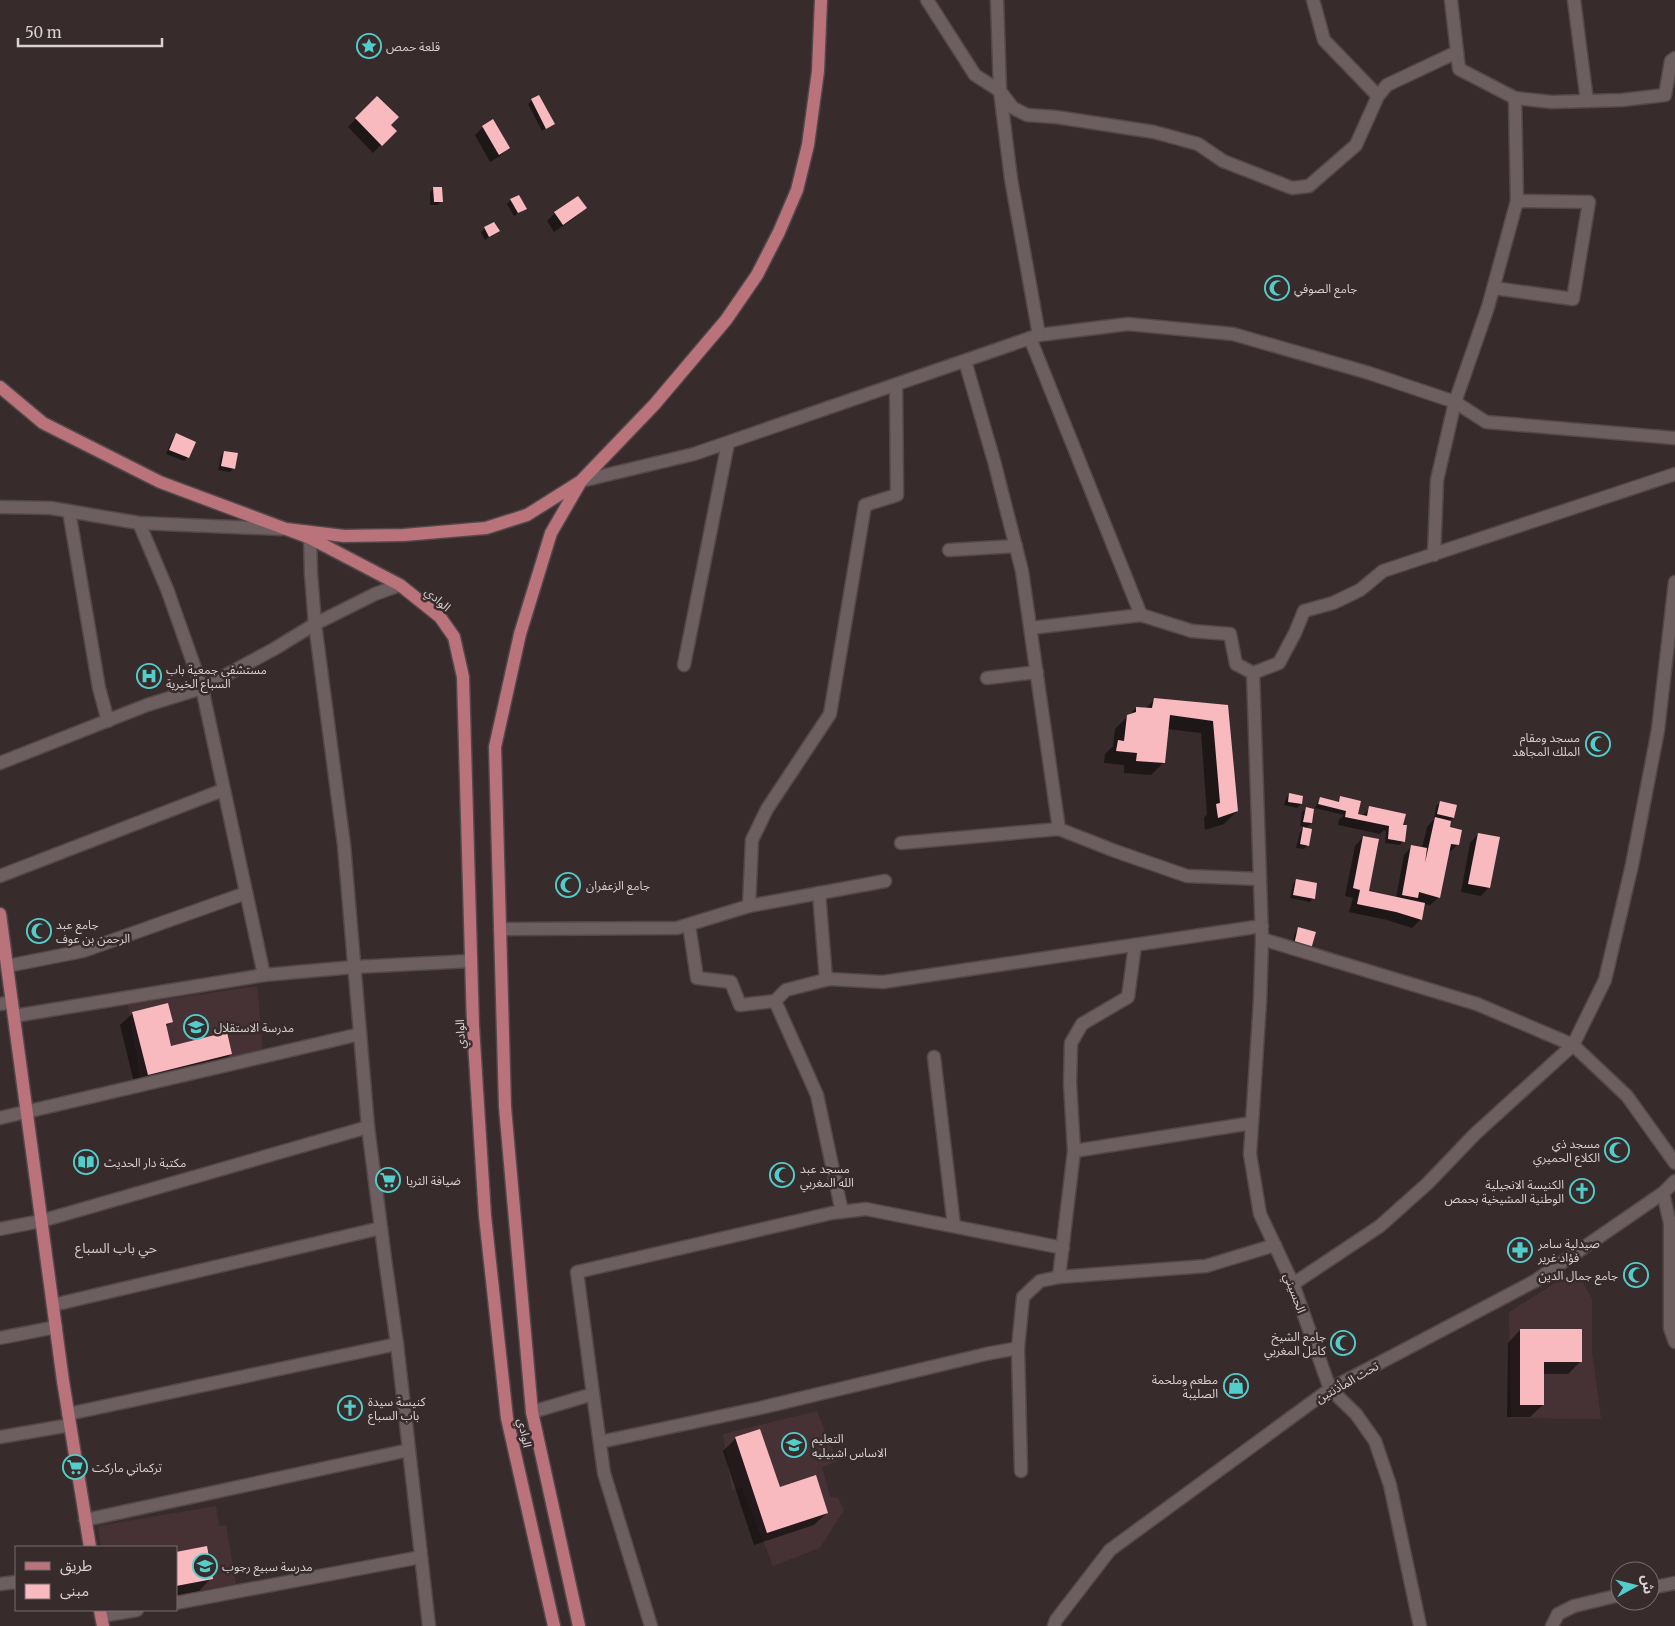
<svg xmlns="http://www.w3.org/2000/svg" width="1675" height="1626" viewBox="0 0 1675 1626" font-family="Merriweather,'Noto Sans Arabic',serif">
	<rect width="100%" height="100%" fill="#382b2c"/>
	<!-- built -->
	<g fill="#463234">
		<path d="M 257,986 L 263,1050 L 140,1078 L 128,1005 Z"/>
		<path d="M 1576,1270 L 1592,1299 L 1592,1352 L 1601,1419 L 1511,1418 L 1509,1312 Z"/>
		<path d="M 817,1411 L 837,1461 L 822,1467 L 830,1497 L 838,1498 L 844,1510 L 820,1548 L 773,1566 L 742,1488 L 732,1490 L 723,1434 Z"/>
		<path d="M 216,1506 L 219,1526 L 226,1525 L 236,1584 L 176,1594 L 176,1547 L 101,1547 L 98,1526 Z"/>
	</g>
	<!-- shadow -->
	<g fill="#0007">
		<path d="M 377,97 L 389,125 L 395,131 L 373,153 L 348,127 Z"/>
		<path d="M 532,100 L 553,124 L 542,131 L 528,104 Z"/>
		<path d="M 483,127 L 508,148 L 500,156 L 490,162 L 475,135 Z"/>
		<path d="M 434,188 L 441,201 L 438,205 L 430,205 L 430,192 Z"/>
		<path d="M 511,200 L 525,208 L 514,216 L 507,204 Z"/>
		<path d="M 585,208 L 577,216 L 554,232 L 547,221 L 555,213 Z"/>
		<path d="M 485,228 L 498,231 L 485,240 L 481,232 Z"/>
		<path d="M 177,435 L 188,457 L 184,461 L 166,454 L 173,438 Z"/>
		<path d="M 224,452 L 234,468 L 230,472 L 218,470 L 221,456 Z"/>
		<path d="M 1154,700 L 1227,706 L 1237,811 L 1224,824 L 1205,830 L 1204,818 L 1207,814 L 1201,733 L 1167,729 L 1164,762 L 1151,775 L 1124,773 L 1124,765 L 1104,763 L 1105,754 L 1113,746 L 1115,729 L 1136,708 L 1145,709 Z"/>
		<path d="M 1289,794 L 1302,797 L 1301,804 L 1297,808 L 1284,805 L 1286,798 Z"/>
		<path d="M 1341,798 L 1356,814 L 1362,816 L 1370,808 L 1402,825 L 1403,841 L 1400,845 L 1385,843 L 1386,831 L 1384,830 L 1380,834 L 1338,825 L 1339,820 L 1344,815 L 1315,808 L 1317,803 L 1320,799 L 1337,803 Z"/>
		<path d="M 1440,803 L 1453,818 L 1450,821 L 1448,828 L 1457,845 L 1449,853 L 1439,897 L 1430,905 L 1424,904 L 1420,920 L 1412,928 L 1387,920 L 1349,912 L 1353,898 L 1345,896 L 1355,846 L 1363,837 L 1368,892 L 1396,898 L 1404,855 L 1412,846 L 1422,848 L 1427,827 L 1435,818 L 1434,818 L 1436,806 Z"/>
		<path d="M 1306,809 L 1311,823 L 1305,829 L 1308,845 L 1304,849 L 1296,848 L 1300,832 L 1305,826 L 1300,826 L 1302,812 Z"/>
		<path d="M 1478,834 L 1489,887 L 1481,896 L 1461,892 L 1470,843 Z"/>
		<path d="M 1297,880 L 1313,898 L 1310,902 L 1290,898 L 1293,884 Z"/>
		<path d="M 1299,929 L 1314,933 L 1291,948 L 1295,933 Z"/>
		<path d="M 133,1013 L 171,1022 L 165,1028 L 170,1047 L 231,1054 L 218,1066 L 135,1087 L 120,1025 Z"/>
		<path d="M 1520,1330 L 1581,1361 L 1568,1374 L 1543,1374 L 1543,1405 L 1530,1417 L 1507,1417 L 1508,1343 Z"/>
		<path d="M 736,1438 L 779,1489 L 827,1513 L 814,1525 L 754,1545 L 723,1451 Z"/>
		<path d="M 176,1553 L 211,1578 L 199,1591 L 176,1595 Z"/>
	</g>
	<!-- building -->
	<g fill="#f9babf">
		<path d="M 539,95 L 555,124 L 546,129 L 531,99 Z"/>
		<path d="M 377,96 L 399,117 L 391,125 L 397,131 L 382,146 L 355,118 Z"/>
		<path d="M 493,119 L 510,148 L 499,155 L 482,126 Z"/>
		<path d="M 433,187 L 442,187 L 443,202 L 434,202 Z"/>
		<path d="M 519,195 L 527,209 L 518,213 L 510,199 Z"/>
		<path d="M 578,196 L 587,208 L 563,225 L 554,212 Z"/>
		<path d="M 494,222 L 500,231 L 489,237 L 484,227 Z"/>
		<path d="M 176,433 L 196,442 L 189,458 L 169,450 Z"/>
		<path d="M 224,451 L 238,453 L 235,469 L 221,466 Z"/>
		<path d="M 1154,698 L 1228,705 L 1238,811 L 1218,818 L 1216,804 L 1220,803 L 1213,721 L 1170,715 L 1165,763 L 1136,761 L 1137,753 L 1116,751 L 1118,740 L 1124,741 L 1127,715 L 1136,712 L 1136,707 L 1152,708 Z"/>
		<path d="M 1289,793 L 1303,796 L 1302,804 L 1288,802 Z"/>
		<path d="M 1340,796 L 1361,801 L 1358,814 L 1367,816 L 1369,806 L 1406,814 L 1403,825 L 1407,825 L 1405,842 L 1388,839 L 1389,826 L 1345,817 L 1346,811 L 1318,804 L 1320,797 L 1339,802 Z"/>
		<path d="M 1440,801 L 1457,805 L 1454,818 L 1437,814 Z"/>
		<path d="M 1306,807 L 1314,809 L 1312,823 L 1303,822 Z"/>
		<path d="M 1435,817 L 1451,821 L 1450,827 L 1462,830 L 1459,845 L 1451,844 L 1440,898 L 1419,892 L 1418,898 L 1402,895 L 1411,845 L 1427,848 L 1425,863 Z"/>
		<path d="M 1303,827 L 1312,829 L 1309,846 L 1300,844 Z"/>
		<path d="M 1478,833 L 1500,837 L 1490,888 L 1468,884 Z"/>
		<path d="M 1363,836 L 1379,839 L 1369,891 L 1425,903 L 1422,920 L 1396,912 L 1357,904 L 1360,890 L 1353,888 Z"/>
		<path d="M 1296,879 L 1317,883 L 1315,899 L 1293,895 Z"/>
		<path d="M 1298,927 L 1316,932 L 1311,949 L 1294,945 Z"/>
		<path d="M 168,1003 L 173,1022 L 166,1024 L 171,1046 L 227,1032 L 232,1054 L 148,1075 L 132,1012 Z"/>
		<path d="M 1520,1329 L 1582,1329 L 1582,1362 L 1544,1362 L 1544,1405 L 1520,1405 Z"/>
		<path d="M 760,1429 L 780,1487 L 816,1475 L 828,1513 L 767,1533 L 735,1437 Z"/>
		<path d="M 207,1546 L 213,1579 L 176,1586 L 176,1552 Z"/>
	</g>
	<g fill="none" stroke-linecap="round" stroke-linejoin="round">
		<defs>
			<g id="minor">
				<path d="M 997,0 L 1000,91 L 1013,108 L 1027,115 L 1056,117 L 1154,132 L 1198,144 L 1223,161 L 1292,188 L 1309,186 L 1356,145 L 1378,96 L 1387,85 L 1457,52"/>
				<path d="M 1313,0 L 1324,40 L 1378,96"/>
				<path d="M 1451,0 L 1459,69 L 1515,98 L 1552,102 L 1622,100 L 1665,95 L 1671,61 L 1675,58"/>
				<path d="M 1574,0 L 1587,101"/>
				<path d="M 1494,288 L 1573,299 L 1589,202 L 1517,201"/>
				<path d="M 1039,335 L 1128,324 L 1233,334 L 1369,373 L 1455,402 L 1486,422 L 1675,438"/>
				<path d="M 1030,338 L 1141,615 L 1192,631 L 1230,634 L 1236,664 L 1253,673 L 1262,939 L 1260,1001 L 1250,1154 L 1260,1214 L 1293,1284 L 1330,1389 L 1356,1414 L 1375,1441 L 1390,1485 L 1420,1626"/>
				<path d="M 965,361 L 994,461 L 1022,571 L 1059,829 L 1115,851 L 1187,876 L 1260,879"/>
				<path d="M 581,481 L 694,454 L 1039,335 L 1011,179 L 1000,91 L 975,75 L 927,0"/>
				<path d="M 0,507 L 51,508 L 139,523 L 281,529"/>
				<path d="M 69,511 L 99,688 L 108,721"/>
				<path d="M 139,523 L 167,589 L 202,688 L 264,975"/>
				<path d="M 310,538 L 311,574 L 315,624 L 344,845 L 368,1127 L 385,1259 L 397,1344 L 429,1626"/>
				<path d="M 949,550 L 1016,546"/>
				<path d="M 1434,555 L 1437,480 L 1455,402 L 1488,307 L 1517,201 L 1515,98"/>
				<path d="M 1031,628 L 1141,615"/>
				<path d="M 684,665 L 728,443"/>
				<path d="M 1253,673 L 1279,663 L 1295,633 L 1304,611 L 1333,603 L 1360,590 L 1383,571 L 1675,474"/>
				<path d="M 987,678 L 1037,672"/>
				<path d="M 0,763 L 147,705 L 202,688 L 274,649 L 315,624 L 375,594 L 400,585"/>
				<path d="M 901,843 L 1059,829"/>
				<path d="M 0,876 L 223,790"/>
				<path d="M 819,893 L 826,980"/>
				<path d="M 749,906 L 885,881"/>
				<path d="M 689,925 L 697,978 L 731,982 L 740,1005 L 775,1001 L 786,990 L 829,979 L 883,982 L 1262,926"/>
				<path d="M 500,929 L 677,928 L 749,906 L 752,840 L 767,809 L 830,714 L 865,505 L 897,495 L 896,385"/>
				<path d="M 1262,939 L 1477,1004 L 1573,1045 L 1627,1096 L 1675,1163"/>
				<path d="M 7,966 L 83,951 L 246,893"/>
				<path d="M 775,1001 L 817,1095 L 842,1212"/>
				<path d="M 0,1004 L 12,1002"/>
				<path d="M 14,1016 L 264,975 L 354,967 L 471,961"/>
				<path d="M 934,1057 L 954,1226"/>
				<path d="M 0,1118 L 360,1034"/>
				<path d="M 1252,1123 L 1074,1151 L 1059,1277 L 1206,1266 L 1275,1245"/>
				<path d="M 1074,1151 L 1070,1083 L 1071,1043 L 1082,1024 L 1128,997 L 1135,945"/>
				<path d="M 1663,1193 L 1670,1223 L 1670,1328 L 1675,1342"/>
				<path d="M 0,1229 L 41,1221 L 368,1127"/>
				<path d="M 1293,1284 L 1380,1226 L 1428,1183 L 1475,1134 L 1573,1045 L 1605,980 L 1632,865 L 1658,730 L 1675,582"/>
				<path d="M 53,1305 L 381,1228"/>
				<path d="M 0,1338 L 56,1327"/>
				<path d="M 1018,1348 L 1021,1471"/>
				<path d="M 593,1394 L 577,1272 L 832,1213 L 866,1209 L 1063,1248"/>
				<path d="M 532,1412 L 593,1394 L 604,1473 L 651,1626"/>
				<path d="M 68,1414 L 397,1344"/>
				<path d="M 0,1437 L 70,1425"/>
				<path d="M 600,1442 L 760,1408 L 986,1354 L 1018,1348 L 1023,1297 L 1040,1281 L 1059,1277"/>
				<path d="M 85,1520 L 409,1450"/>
				<path d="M 0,1584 L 16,1582"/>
				<path d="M 1650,1588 L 1675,1583"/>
				<path d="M 176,1603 L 421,1557"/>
				<path d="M 101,1616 L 137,1610"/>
				<path d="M 1054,1626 L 1056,1620 L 1110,1550 L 1330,1389 L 1535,1281 L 1663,1193 L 1675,1181"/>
				<path d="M 1552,1626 L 1558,1614 L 1574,1606 L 1620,1595"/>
			</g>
			<g id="major">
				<path d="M 0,387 L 43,423 L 160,482 L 286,529 L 344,536 L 404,535 L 486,528 L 527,515 L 581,481 L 654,405 L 726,320 L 757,275 L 779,232 L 797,190 L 808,145 L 818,71 L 821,0"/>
				<path d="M 286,529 L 310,538 L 400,585 L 440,617 L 454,637 L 463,677 L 473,1026 L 485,1216 L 507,1418 L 554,1626"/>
				<path d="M 0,914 L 63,1381 L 90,1547"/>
				<path d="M 100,1610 L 103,1626"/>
				<path d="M 579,1626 L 532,1412 L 505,1107 L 495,747 L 520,634 L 551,533 L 580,483"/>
			</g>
		</defs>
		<!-- minor casing -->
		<use href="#minor" stroke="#534849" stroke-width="15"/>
		<!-- major casing -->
		<use href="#major" stroke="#534849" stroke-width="15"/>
		<!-- minor -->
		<use href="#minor" stroke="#6d5e5f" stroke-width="12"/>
		<!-- major -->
		<use href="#major" stroke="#ba727b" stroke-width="12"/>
	</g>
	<!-- icons -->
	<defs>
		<symbol id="sight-ring" viewBox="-11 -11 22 22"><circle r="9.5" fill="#382b2c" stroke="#53cdca" stroke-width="1.5"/><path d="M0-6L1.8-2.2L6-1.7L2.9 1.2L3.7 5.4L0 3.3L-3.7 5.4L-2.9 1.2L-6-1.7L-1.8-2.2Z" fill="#53cdca"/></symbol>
		<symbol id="mosque-ring" viewBox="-11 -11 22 22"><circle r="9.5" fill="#382b2c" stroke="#53cdca" stroke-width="1.5"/><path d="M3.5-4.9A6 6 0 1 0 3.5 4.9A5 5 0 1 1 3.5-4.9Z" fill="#53cdca"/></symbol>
		<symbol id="hospital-ring" viewBox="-11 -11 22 22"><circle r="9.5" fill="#382b2c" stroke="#53cdca" stroke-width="1.5"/><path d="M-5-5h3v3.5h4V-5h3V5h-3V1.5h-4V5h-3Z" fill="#53cdca"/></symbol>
		<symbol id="school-ring" viewBox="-11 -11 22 22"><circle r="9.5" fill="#382b2c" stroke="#53cdca" stroke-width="1.5"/><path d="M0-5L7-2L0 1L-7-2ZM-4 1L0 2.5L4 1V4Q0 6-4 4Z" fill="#53cdca"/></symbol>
		<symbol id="library-ring" viewBox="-11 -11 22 22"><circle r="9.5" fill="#382b2c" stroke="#53cdca" stroke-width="1.5"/><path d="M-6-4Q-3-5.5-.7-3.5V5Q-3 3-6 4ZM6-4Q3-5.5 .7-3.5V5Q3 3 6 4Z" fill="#53cdca"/></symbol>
		<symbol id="supermarket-ring" viewBox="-11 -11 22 22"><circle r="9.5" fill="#382b2c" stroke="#53cdca" stroke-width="1.5"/><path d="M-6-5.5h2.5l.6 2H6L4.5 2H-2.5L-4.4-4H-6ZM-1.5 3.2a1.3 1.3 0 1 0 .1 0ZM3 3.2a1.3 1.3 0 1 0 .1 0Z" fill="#53cdca"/></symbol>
		<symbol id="church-ring" viewBox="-11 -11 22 22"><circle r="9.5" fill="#382b2c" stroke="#53cdca" stroke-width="1.5"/><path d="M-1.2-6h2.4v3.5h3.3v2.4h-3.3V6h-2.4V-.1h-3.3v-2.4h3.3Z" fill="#53cdca"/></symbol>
		<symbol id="pharmacy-ring" viewBox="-11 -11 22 22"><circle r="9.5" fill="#382b2c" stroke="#53cdca" stroke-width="1.5"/><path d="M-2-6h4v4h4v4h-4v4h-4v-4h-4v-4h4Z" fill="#53cdca"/></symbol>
		<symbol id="shop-ring" viewBox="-11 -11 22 22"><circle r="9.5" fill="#382b2c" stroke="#53cdca" stroke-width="1.5"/><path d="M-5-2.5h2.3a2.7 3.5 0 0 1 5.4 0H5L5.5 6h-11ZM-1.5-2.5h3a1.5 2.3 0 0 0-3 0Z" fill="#53cdca"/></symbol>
	</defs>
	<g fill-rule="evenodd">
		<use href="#sight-ring" x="355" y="32" width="28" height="28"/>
		<use href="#mosque-ring" x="1263" y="274" width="28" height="28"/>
		<use href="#hospital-ring" x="135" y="662" width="28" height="28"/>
		<use href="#mosque-ring" x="1584" y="730" width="28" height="28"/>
		<use href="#mosque-ring" x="554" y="871" width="28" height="28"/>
		<use href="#mosque-ring" x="25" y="917" width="28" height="28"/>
		<use href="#school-ring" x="182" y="1013" width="28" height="28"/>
		<use href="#mosque-ring" x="1603" y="1136" width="28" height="28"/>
		<use href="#library-ring" x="72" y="1148" width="28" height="28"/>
		<use href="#mosque-ring" x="768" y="1161" width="28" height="28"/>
		<use href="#supermarket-ring" x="374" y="1166" width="28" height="28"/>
		<use href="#church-ring" x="1568" y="1177" width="28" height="28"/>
		<use href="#pharmacy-ring" x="1506" y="1236" width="28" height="28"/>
		<use href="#mosque-ring" x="1622" y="1261" width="28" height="28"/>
		<use href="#mosque-ring" x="1329" y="1329" width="28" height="28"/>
		<use href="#shop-ring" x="1222" y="1372" width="28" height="28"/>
		<use href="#church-ring" x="336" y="1394" width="28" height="28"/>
		<use href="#school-ring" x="780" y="1431" width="28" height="28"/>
		<use href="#supermarket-ring" x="61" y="1453" width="28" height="28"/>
		<use href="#school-ring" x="191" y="1552" width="28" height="28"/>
	</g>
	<g text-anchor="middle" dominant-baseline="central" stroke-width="5" stroke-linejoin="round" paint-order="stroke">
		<!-- poi labels -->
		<g font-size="12" fill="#d9d0d1" stroke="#382b2c" text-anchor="start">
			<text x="386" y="46">قلعة حمص</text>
			<text x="1294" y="288">جامع الصوفي</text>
			<text x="166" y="669">مستشفى جمعية باب<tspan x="166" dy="14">السباع الخيرية</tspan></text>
			<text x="1580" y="737" text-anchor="end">مسجد ومقام<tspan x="1580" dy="14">الملك المجاهد</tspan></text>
			<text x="586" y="885">جامع الزعفران</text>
			<text x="56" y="924">جامع عبد<tspan x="56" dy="14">الرحمن بن عوف</tspan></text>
			<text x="214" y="1027">مدرسة الاستقلال</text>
			<text x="1600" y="1143" text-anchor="end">مسجد ذي<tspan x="1600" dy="14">الكلاع الحميري</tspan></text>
			<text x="104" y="1162">مكتبة دار الحديث</text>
			<text x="800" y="1168">مسجد عبد<tspan x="800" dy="14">الله المغربي</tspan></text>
			<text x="406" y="1180">ضيافة الثريا</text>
			<text x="1564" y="1184" text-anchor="end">الكنيسة الانجيلية<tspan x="1564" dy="14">الوطنية المشيخية بحمص</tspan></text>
			<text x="1538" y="1243">صيدلية سامر<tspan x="1538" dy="14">فؤاد غرير</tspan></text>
			<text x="1618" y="1275" text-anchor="end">جامع جمال الدين</text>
			<text x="1326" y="1336" text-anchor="end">جامع الشيخ<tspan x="1326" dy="14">كامل المغربي</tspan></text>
			<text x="1218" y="1379" text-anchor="end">مطعم وملحمة<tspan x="1218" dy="14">الصليبة</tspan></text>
			<text x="368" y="1401">كنيسة سيدة<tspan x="368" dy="14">باب السباع</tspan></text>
			<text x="812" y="1438">التعلیم<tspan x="812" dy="14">الاساس اشبیلیه</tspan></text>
			<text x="92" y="1467">تركماني ماركت</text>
			<text x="222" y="1566">مدرسة سبيع رجوب</text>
		</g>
		<!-- street labels -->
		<g font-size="12" fill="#d9d0d1" stroke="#382b2c">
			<text transform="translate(438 599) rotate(41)">الوادي</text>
			<text transform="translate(460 1034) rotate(-93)">الوادي</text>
			<text transform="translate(1295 1293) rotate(69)">الحسيني</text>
			<text transform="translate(1347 1382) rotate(-30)">تحت المأذنتين</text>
			<text transform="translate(525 1433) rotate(78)">الوادي</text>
		</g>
		<!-- neighbourhood labels -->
		<g font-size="14" fill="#d8c6c7" stroke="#382b2c">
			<text x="116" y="1248">حي باب السباع</text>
		</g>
	</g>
	<!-- legend -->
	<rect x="15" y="1546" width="162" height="65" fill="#382b2c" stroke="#786d6e"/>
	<rect x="25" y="1562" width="25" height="8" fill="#ba727b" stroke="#786d6e"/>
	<text x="60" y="1571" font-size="15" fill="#d9d0d1">طريق</text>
	<rect x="25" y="1584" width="25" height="15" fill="#f9babf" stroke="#786d6e"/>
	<text x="60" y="1596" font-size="15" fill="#d9d0d1">مبنى</text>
	<!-- north arrow -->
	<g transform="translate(1635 1586) rotate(83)"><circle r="24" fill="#382b2c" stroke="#786d6e"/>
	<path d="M0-4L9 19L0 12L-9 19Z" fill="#53cdca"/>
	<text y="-8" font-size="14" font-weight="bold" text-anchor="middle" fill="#d9d0d1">ش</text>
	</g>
	<!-- scale -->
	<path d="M18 38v8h144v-8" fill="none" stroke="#d9d0d1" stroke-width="2.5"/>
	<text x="25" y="38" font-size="15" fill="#d9d0d1" stroke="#382b2c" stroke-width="4" paint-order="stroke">50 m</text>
</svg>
